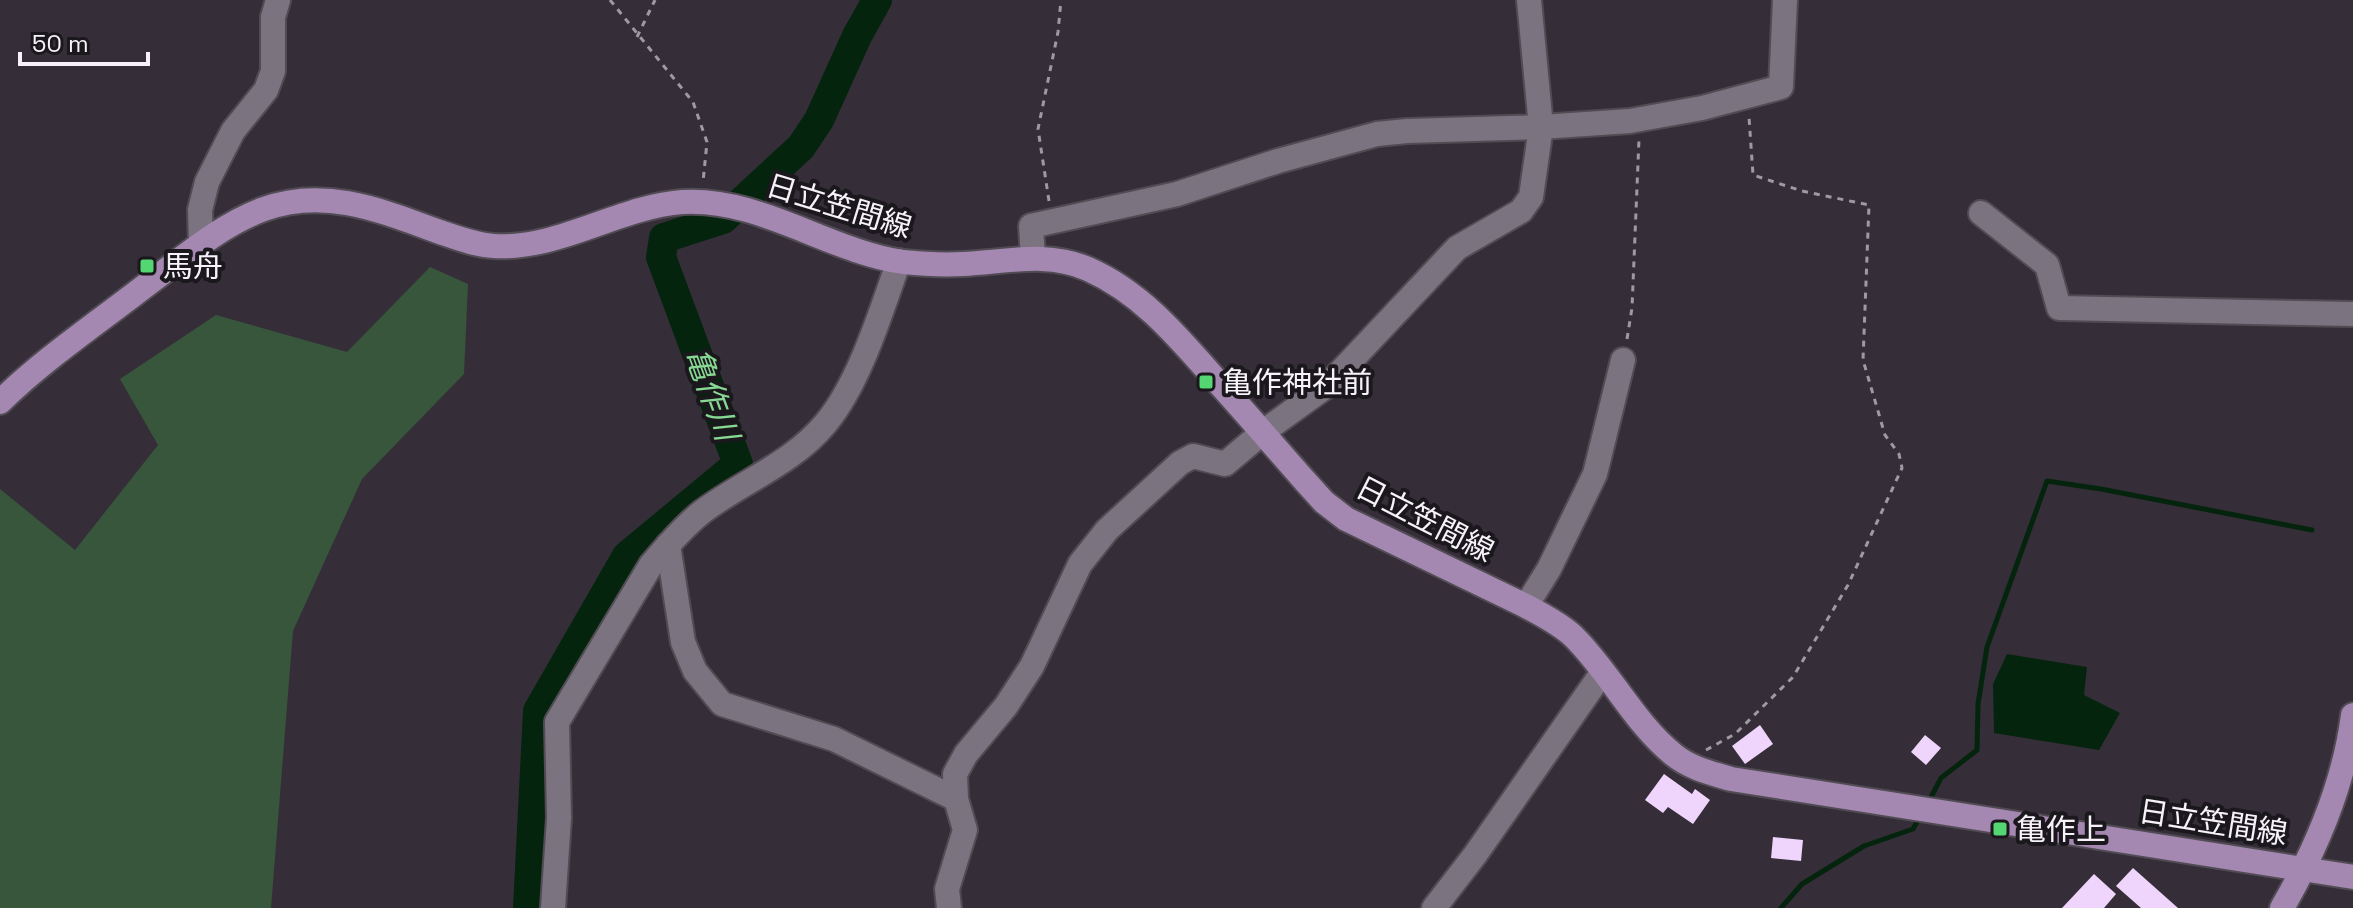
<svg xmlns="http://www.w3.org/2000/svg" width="2353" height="908" viewBox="0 0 2353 908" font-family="'Space Grotesk','Noto Sans JP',sans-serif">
	<rect width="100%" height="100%" fill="#352e39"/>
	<!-- green -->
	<path fill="#37563b" d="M 430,267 L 468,284 L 464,374 L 362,479 L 293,631 L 271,908 L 0,908 L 0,489 L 75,550 L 158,445 L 120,379 L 216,315 L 347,352 Z"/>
	<!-- water -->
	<path fill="#05240d" d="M 2007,654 L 2087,667 L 2084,695 L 2120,713 L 2099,750 L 1994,733 L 1993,684 Z"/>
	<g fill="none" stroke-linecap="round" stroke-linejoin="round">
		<!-- stream -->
		<g stroke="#05240d" stroke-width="5">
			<path d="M 1928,803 L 1941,778 L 1977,750 L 1978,704 L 1987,647 L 2047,481 L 2101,489 L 2312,530"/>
			<path d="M 1781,908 L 1802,884 L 1864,846 L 1913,829 L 1921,815"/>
		</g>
		<!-- river -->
		<path stroke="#05240d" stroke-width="30" d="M 528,908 L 538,711 L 627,556 L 738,464 L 661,257 L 664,238 L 723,219 L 801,147 L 819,120 L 857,36 L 877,0"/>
	</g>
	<!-- building -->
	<g fill="#efd5fb">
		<path d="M 1760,725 L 1773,744 L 1745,764 L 1732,746 Z"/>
		<path d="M 1925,735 L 1941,748 L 1926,765 L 1911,752 Z"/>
		<path d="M 1664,774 L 1692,794 L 1695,789 L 1710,800 L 1693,824 L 1668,807 L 1663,813 L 1645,800 Z"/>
		<path d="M 1773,837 L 1803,840 L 1801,861 L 1771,858 Z"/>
		<path d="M 2133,868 L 2178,908 L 2141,908 L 2116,886 Z"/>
		<path d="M 2094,874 L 2116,894 L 2104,908 L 2062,908 Z"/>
	</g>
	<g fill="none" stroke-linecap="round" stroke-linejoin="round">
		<defs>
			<g id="minor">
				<path d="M 1981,213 L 2047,265 L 2059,308 L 2353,314"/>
				<path d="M 201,244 L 200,210 L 207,182 L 233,131 L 266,90 L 273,71 L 273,17 L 278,0"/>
				<path d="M 1033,258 L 1031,226 L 1177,194 L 1278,161 L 1377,134 L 1407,131 L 1541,127 L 1529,0"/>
				<path d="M 668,545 L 683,642 L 695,671 L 722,704 L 834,739 L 956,799"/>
				<path d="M 1526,606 L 1549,569 L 1595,474 L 1623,360"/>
				<path d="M 553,908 L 559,818 L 557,722 L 651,565 C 666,547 683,527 702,512 C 743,481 792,464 826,423 C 860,382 881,311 899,261"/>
				<path d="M 949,908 L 947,889 L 965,830 L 956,799 L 955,774 L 966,754 L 1006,706 L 1032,666 L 1080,564 L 1107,530 L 1180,463 L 1193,456 L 1225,464 L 1263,432 L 1328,385 L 1457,248 L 1521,211 L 1531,197 L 1541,127 L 1630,121 L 1702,108 L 1781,87 L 1785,0"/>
				<path d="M 1434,908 L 1475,855 L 1602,673"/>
			</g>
			<g id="major">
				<path d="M 0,402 C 44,359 96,324 145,286 C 182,259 220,225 264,209 C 324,187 380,210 437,231 C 455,237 474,245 494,246 C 559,250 618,207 682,202 C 759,197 828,251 903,262 C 923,264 943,265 963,264 C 1005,262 1048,251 1088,269 C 1142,293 1178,337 1216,380 C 1246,413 1275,447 1305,481 L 1324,502 L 1346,519 L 1526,606 C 1542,615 1559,623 1573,636 C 1610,672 1633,722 1674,755 C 1690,768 1711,773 1731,779 L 2353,877"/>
				<path d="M 2282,908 C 2317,848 2344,785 2353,715"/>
			</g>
		</defs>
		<!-- minor casing -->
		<use href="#minor" stroke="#514b54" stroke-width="28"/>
		<!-- major casing -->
		<use href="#major" stroke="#514b54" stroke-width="28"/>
		<!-- path -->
		<g stroke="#9f99a2" stroke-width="3" stroke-dasharray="6 6" stroke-linecap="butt">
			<path d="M 610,0 L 693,102 L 707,142 L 703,182"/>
			<path d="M 637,37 L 655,0"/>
			<path d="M 1049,201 L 1038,129 L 1058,32 L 1061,0"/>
			<path d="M 1627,339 L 1632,308 L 1639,139"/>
			<path d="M 1706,750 L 1735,734 L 1793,677 L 1848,585 L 1902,468 L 1899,454 L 1885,435 L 1863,360 L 1869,205 L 1802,191 L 1753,175 L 1749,117"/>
		</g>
		<!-- minor -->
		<use href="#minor" stroke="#7b737f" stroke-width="24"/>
		<!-- major -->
		<use href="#major" stroke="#a488b1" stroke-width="24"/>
	</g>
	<!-- markers -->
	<g fill="#54d672" stroke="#1b181d" stroke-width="3">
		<rect x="139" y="258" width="16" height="16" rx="4"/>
		<rect x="1198" y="374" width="16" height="16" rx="4"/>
		<rect x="1992" y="821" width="16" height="16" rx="4"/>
	</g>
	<g text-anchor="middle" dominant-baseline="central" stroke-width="8" stroke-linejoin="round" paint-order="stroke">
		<!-- street labels -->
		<g font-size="30" fill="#f7f2f9" stroke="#1b181d">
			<text transform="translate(839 206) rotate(17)">日立笠間線</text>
			<text transform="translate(1425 519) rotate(27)">日立笠間線</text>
			<text transform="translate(2213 822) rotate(9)">日立笠間線</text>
		</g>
		<!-- poi labels -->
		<g font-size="30" fill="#f7f2f9" stroke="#1b181d" text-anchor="start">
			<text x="163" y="266">馬舟</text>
			<text x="1222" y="382">亀作神社前</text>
			<text x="2016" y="829">亀作上</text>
		</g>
		<!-- water labels -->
		<g font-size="32" font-style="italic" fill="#86d893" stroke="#1b181d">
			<text transform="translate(712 394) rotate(70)">亀作川</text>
		</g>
	</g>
	<!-- scale -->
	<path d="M20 52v12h128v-12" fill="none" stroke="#f7f2f9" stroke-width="4"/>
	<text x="32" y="52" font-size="24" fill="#f7f2f9" stroke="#1b181d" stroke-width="6" paint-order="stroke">50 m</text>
</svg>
